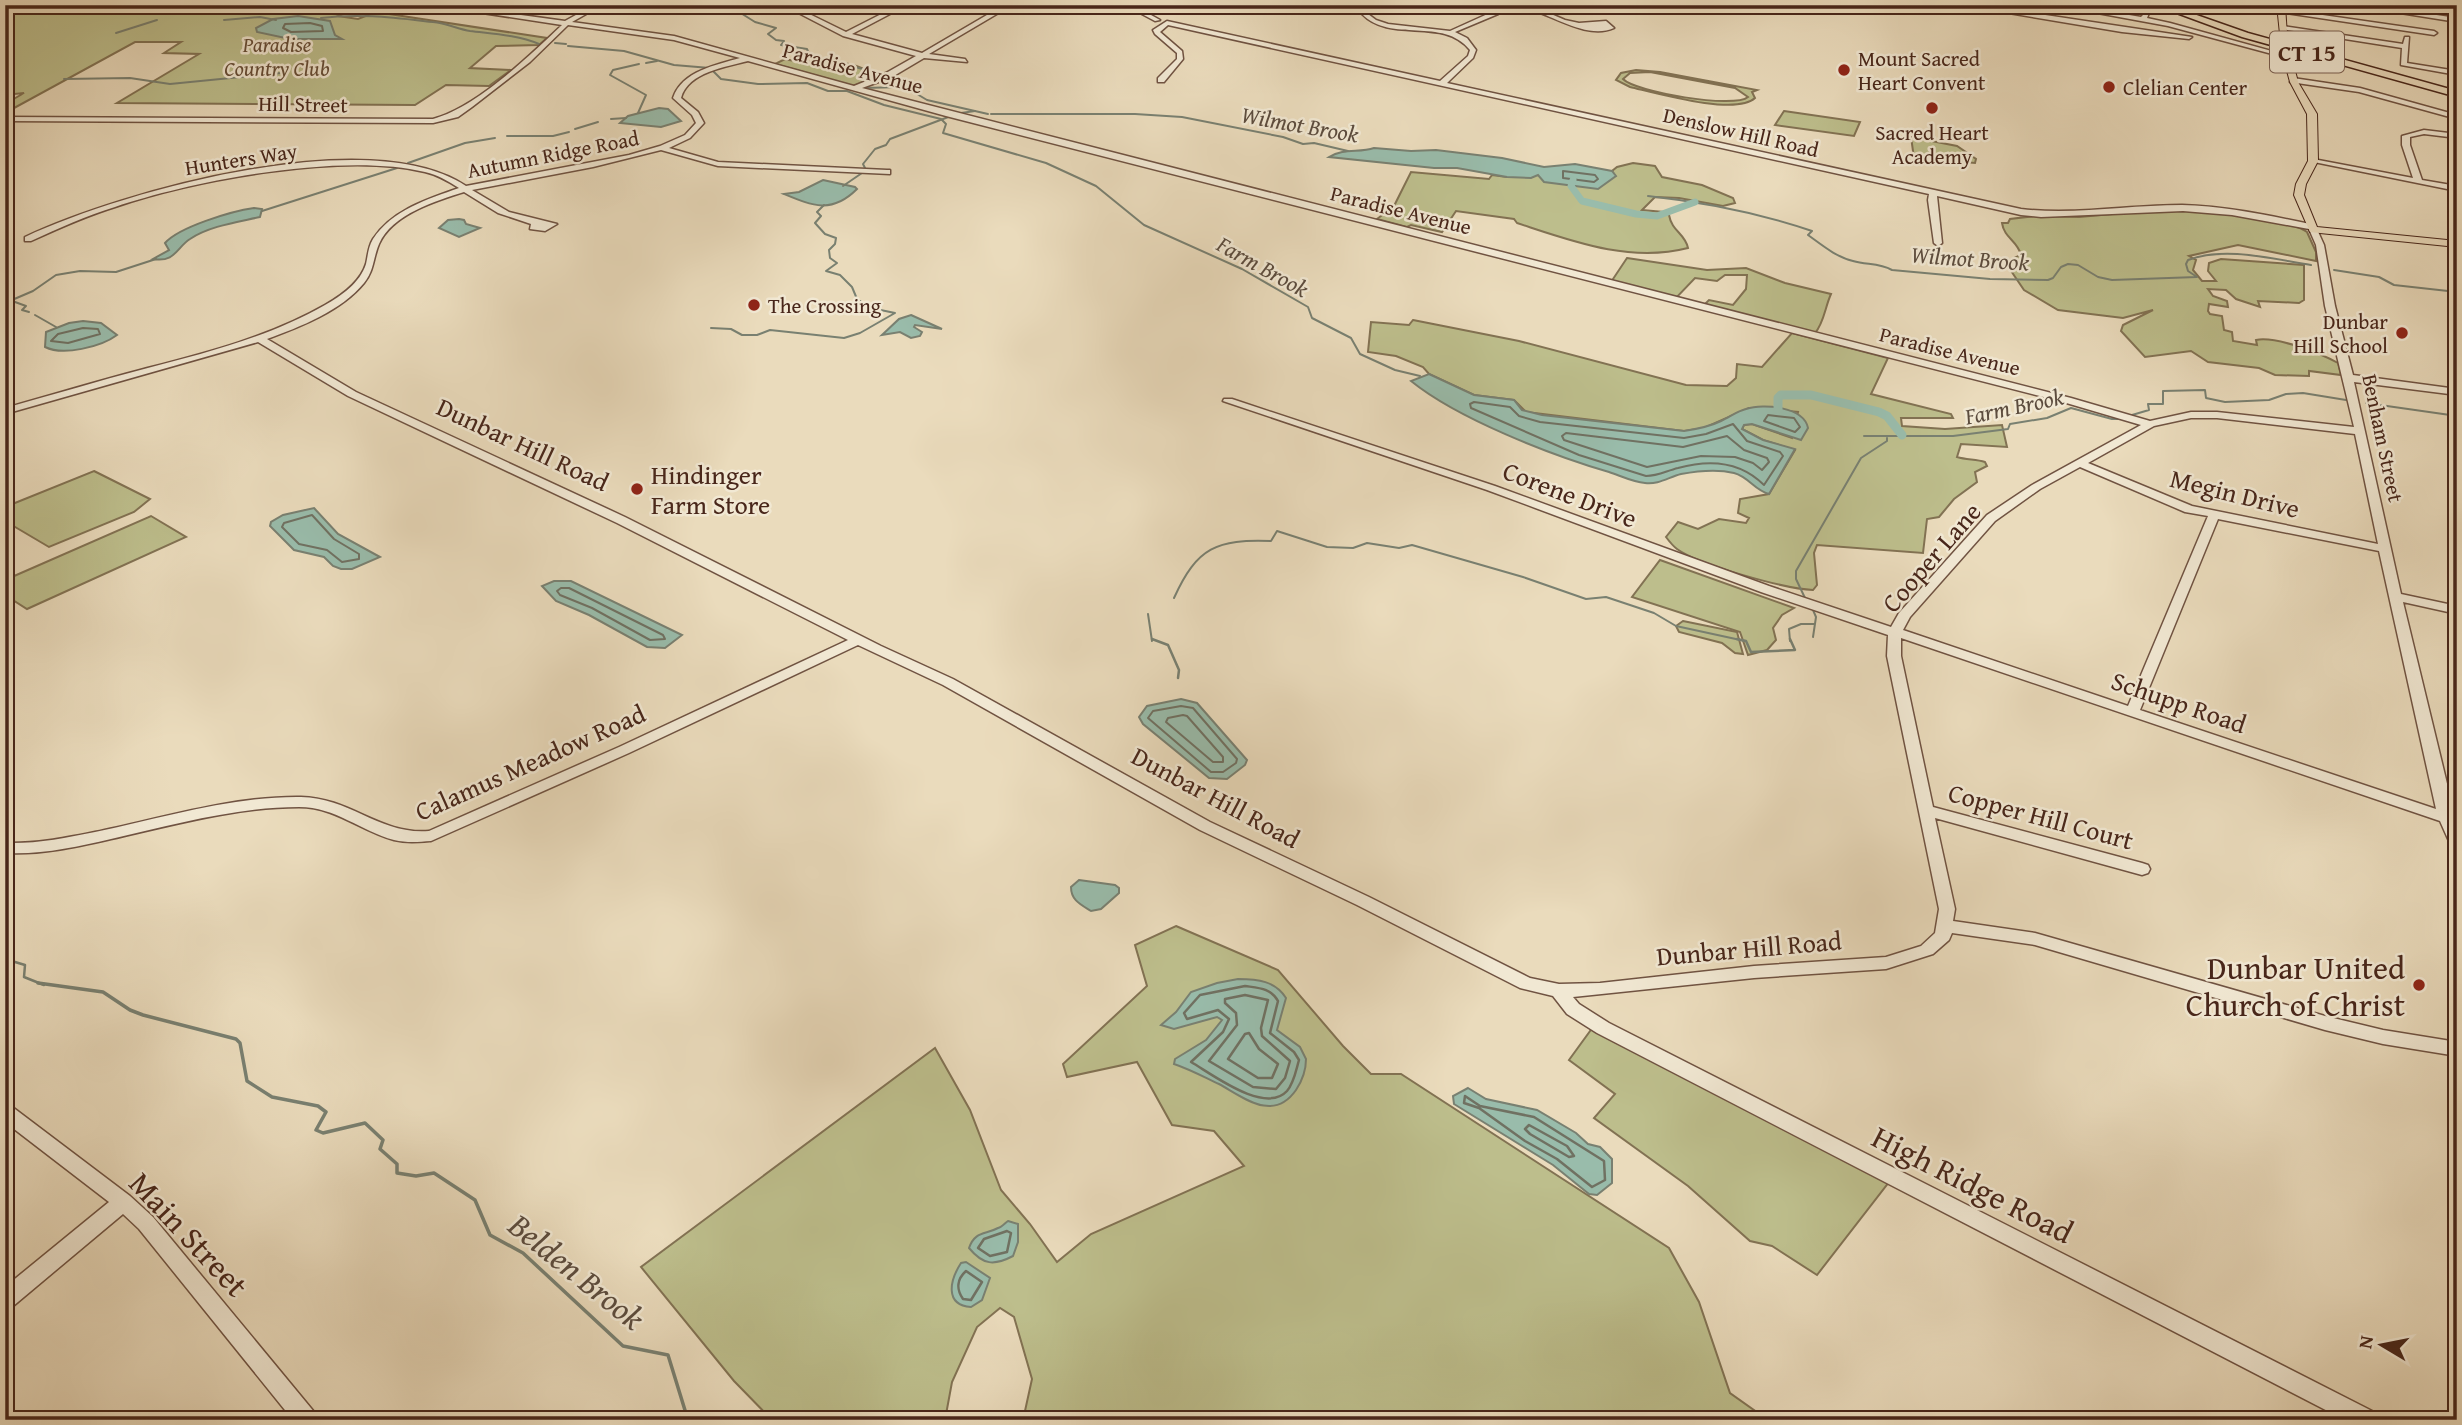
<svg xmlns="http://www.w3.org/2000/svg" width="2462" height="1425" viewBox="0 0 2462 1425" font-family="'Gentium Book Plus',serif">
	<rect width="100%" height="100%" fill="#eadbbc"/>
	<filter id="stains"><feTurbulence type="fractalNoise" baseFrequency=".00286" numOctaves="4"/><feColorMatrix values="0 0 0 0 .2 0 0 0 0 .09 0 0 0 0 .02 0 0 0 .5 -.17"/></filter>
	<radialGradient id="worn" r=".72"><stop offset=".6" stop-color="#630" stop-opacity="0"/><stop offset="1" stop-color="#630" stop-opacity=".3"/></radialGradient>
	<!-- green -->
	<g fill="#bdbe8c" stroke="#827253" stroke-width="2" fill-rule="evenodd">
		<path d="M 5,5 L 364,5 L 338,16 L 358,19 L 376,12 L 547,38 L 539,45 L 496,46 L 470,68 L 511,70 L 489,86 L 446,85 L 415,105 L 117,103 L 199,54 L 164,53 L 181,42 L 135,42 L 5,113 L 5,104 L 24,93 L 5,95 Z"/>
		<path d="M 785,59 C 811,67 853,54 873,76 L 885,75 L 853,86 L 775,64 Z"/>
		<path d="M 1636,70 L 1660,72 L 1757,90 L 1752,92 L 1755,98 C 1736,116 1656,93 1630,87 L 1616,80 L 1621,73 ZM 1650,72 L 1735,88 L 1748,97 C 1734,109 1635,92 1623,79 L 1630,73 Z"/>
		<path d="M 1784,111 L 1860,122 L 1854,136 L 1775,125 Z"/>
		<path d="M 1911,137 L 1957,146 L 1976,159 L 1975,163 L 1914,158 Z"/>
		<path d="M 1633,163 L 1655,166 L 1662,177 L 1702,185 L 1733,198 L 1735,203 L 1723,206 L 1679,198 L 1655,197 L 1642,210 L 1664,212 L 1669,215 C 1672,232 1685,233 1688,248 C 1629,263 1572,241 1517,223 L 1514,219 L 1456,211 L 1442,232 L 1411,225 L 1407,227 L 1377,219 L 1394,206 L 1411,172 L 1489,179 L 1492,175 L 1507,177 L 1538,174 L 1615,176 L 1612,171 L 1617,167 Z"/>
		<path d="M 2169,209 C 2199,211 2285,216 2307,232 L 2316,252 L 2316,261 L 2238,245 L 2189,256 L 2196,260 L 2193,270 L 2202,281 L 2216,281 L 2208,271 L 2209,263 L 2221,259 L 2304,265 L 2304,300 L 2299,303 L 2258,301 L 2260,307 L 2236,299 L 2226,290 L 2208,289 L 2213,296 L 2227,301 L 2228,307 L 2209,304 L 2208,311 L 2210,314 L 2222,316 L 2224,330 L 2232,332 L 2233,341 L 2257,345 L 2256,340 C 2276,336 2320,353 2338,363 L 2341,375 L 2309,371 L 2309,376 L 2275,375 L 2259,368 L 2208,362 L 2191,351 L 2145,357 L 2121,331 L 2123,325 L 2153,310 L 2123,318 L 2058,310 L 2024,290 L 2005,262 L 2021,255 C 2018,241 2004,238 2002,223 L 2008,223 L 2010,219 L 2035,216 L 2079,217 Z"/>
		<path d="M 1627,258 L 1707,270 L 1746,268 L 1785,283 L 1831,294 C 1825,307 1824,323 1815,333 L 1704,305 L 1709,300 L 1733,305 L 1746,289 L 1747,275 L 1725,275 L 1717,281 L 1695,278 L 1676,298 L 1611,282 Z"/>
		<path d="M 1413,320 L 1519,341 L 1686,385 L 1727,386 L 1736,378 L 1737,364 L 1762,367 L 1792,333 L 1888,358 L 1871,394 L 1951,414 L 1953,418 L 1901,418 L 1902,426 L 1945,429 L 2002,425 L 2007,447 L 1961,444 L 1957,457 C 1967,460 1976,459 1985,462 L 1987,466 L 1975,472 L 1977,482 L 1954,499 L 1939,517 L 1927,519 L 1923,553 L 1817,545 L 1814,553 L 1817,585 L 1813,590 C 1786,589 1699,565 1677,549 C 1673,546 1669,541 1666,537 L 1678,522 L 1698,529 L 1719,519 L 1746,523 L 1749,518 L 1738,513 L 1740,499 L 1769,494 L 1795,450 L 1763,440 L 1742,429 L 1744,425 L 1752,424 L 1792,438 L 1798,412 L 1749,408 L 1704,428 L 1684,431 L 1526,412 L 1514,400 L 1474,395 L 1429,374 L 1423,367 L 1396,356 L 1368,352 L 1371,322 L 1409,325 Z"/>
		<path d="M 94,471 L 150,499 L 134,512 L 49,547 L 5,521 L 5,507 Z"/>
		<path d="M 151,516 L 186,537 L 27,609 L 5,595 L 5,580 Z"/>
		<path d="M 1660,560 L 1794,608 L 1782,615 L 1773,628 L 1776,640 L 1767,650 L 1748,655 L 1740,632 L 1632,597 Z"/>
		<path d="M 1683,621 L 1737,632 L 1743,654 L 1735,653 L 1722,643 L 1679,632 L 1676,626 Z"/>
		<path d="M 1176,926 L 1278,970 L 1343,1046 L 1371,1074 L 1401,1074 L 1669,1248 L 1699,1302 L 1730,1393 L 1768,1420 L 1023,1420 L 1032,1379 L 1014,1317 L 1000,1308 L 977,1327 L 952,1382 L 945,1420 L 772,1420 L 734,1381 L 641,1267 L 935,1048 L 970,1110 L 1001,1190 L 1030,1224 L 1057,1262 L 1091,1234 L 1244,1166 L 1214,1131 L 1172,1125 L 1137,1062 L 1067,1077 L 1063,1064 L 1147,986 L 1135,945 Z"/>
		<path d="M 1593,1027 L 1889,1182 L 1817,1275 L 1772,1246 L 1750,1241 L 1688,1186 L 1594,1118 L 1615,1094 L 1569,1060 Z"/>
	</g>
	<!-- water -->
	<g fill="#99bcab" stroke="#798071" stroke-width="2">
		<path d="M 298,16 L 330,21 L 335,35 L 342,39 L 290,39 L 257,32 L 256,28 L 273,19 Z"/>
		<path d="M 659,108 L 668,109 L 681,121 L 661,127 L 620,123 L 628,116 Z"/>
		<path d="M 1374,148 L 1411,151 L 1436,150 L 1502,158 L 1544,167 L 1575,164 L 1612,171 L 1616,176 L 1598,189 L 1544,182 L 1538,175 L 1531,178 L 1507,177 L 1457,168 L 1434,168 L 1329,157 C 1344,148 1359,153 1374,148 Z"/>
		<path d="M 823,180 L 855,187 L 857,189 C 832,214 813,206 784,194 L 799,192 Z"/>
		<path d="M 254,208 L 262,209 L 260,217 C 238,222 209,226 190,239 C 177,247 175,263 153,259 L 169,250 L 165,243 C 179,227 232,211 254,208 Z"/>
		<path d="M 459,219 L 464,220 L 466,224 L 480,228 L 459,237 L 439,228 L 448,220 Z"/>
		<path d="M 911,315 L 942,329 L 915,325 L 914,327 L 922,332 L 920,336 L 911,338 L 900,332 L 882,335 L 899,319 Z"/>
		<path d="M 83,321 L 101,323 L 117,335 C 101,347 63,356 45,347 L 46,332 L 69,323 Z"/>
		<path d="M 1429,374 L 1474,395 L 1514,400 L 1522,410 L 1542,415 L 1684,431 C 1697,429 1709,427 1721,421 C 1730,417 1737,411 1746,409 C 1764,403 1804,407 1808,428 L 1801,440 L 1752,424 L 1744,425 L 1742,429 L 1763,440 L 1795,449 L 1769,494 C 1754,490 1749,477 1734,473 C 1718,469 1697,471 1681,474 C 1669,477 1658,485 1645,483 C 1633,482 1621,476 1609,472 C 1551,455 1458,419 1411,381 Z"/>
		<path d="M 314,508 L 338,534 L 380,557 L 352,569 L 341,569 L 333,566 L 324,557 L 294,550 L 270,526 L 271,522 L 283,515 Z"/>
		<path d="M 554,581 L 571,581 L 682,635 L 665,648 L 647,647 L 589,615 L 556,601 L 542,586 Z"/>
		<path d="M 1181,699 L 1197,703 L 1247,760 L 1245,765 L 1227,779 L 1209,778 L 1143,724 L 1139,717 L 1147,706 Z"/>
		<path d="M 1079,880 L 1115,885 L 1119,888 L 1119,893 L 1101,909 L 1091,911 C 1080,904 1071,900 1071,887 Z"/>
		<path d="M 1238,979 C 1258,979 1275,981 1286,998 L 1277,1030 L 1300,1047 L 1306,1059 C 1306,1070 1302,1081 1296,1090 C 1273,1123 1243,1097 1219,1084 C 1204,1077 1189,1069 1174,1064 L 1175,1059 L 1206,1040 L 1222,1020 L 1217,1017 L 1174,1029 L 1161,1025 L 1176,1012 L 1191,992 L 1217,983 Z"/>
		<path d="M 1468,1088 L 1486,1099 L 1537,1110 L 1576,1133 L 1588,1144 L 1600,1147 L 1612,1159 L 1612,1183 L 1597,1195 L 1589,1194 L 1553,1165 L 1454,1104 L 1453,1096 Z"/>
		<path d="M 1008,1221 L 1018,1224 L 1018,1242 L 1013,1256 C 994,1266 983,1265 969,1248 C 975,1231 985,1235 998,1228 C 1002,1227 1005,1223 1008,1221 Z"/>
		<path d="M 966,1262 L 990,1278 L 982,1300 L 971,1307 C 944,1305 950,1280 961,1263 Z"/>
	</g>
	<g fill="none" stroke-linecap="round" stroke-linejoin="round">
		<!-- shore-far1 -->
		<g stroke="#707162" stroke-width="2">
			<path d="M 310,23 L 322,26 L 323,31 L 291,32 L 283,28 L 285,24 Z"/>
			<path d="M 1563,171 L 1595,175 L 1598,179 L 1594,182 L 1563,178 Z"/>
			<path d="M 83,328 L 98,329 L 100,334 L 68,343 L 51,341 L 58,334 Z"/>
			<path d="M 1474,402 L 1510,407 L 1519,416 L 1540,422 L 1684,438 L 1706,434 L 1733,424 L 1747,441 L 1780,452 L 1783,456 L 1764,485 C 1740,461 1710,459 1678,468 C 1666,471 1658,476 1646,476 L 1579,455 L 1471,408 L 1470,404 Z"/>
			<path d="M 1768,415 L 1794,418 L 1800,427 L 1795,432 L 1764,421 Z"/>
			<path d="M 1566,433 L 1683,447 L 1727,436 L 1744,450 L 1767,458 L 1769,462 L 1762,470 L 1753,463 L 1735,457 L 1701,456 L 1647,467 L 1564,440 L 1562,436 Z"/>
			<path d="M 312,515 L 334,539 L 359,554 L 359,559 L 342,562 L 327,550 L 299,544 L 282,527 L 284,523 Z"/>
			<path d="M 561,588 L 569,588 L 663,635 L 665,639 L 650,640 L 592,608 L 560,595 L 557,591 Z"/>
			<path d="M 1181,706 L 1193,708 L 1237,759 L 1236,763 L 1223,772 L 1211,772 L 1148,718 L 1153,711 Z"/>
			<path d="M 1183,715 L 1187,716 L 1223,757 L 1223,762 L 1213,762 L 1166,722 L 1168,718 Z"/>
		</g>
		<!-- shore -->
		<g stroke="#707162" stroke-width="2.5">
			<path d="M 1245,986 C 1259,988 1271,988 1278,1001 L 1270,1033 L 1294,1052 L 1299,1060 C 1296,1070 1294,1083 1287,1091 C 1265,1115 1212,1074 1191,1062 L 1223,1032 L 1229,1019 L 1218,1010 L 1187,1019 L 1184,1013 L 1200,995 Z"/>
			<path d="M 1245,995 L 1268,1000 L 1261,1028 L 1262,1036 L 1290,1061 L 1285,1078 L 1276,1089 L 1253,1087 L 1209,1061 L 1237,1025 L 1236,1013 L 1225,1003 L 1225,999 Z"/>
			<path d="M 1249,1033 L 1259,1049 L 1278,1064 L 1272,1078 L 1258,1078 L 1228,1059 L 1245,1034 Z"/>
			<path d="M 1465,1096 L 1480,1106 L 1534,1117 L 1604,1161 L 1605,1180 L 1592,1187 L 1557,1159 L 1525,1141 L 1479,1108 L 1464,1103 Z"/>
			<path d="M 1529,1125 L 1567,1146 L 1574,1156 L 1569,1157 L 1530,1134 L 1525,1129 Z"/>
			<path d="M 1007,1231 L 1011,1233 L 1007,1252 L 990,1256 L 978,1248 L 984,1239 Z"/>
			<path d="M 966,1271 L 982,1282 L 971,1300 L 963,1299 C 956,1289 957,1279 966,1271 Z"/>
		</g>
		<!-- stream-far2 -->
		<g stroke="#798071" stroke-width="2">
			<path d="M 100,5 L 127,11"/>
			<path d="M 728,5 L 755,22 L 776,28 L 768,34 L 776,40 L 784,41 L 781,45 L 807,49 L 810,56 L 879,73"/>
			<path d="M 15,8 L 89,5"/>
			<path d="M 321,18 C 359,13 396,18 433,22 C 446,23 458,29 470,31 C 494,34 517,35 539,44"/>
			<path d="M 224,20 L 260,17 L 276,20"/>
			<path d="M 116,33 L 157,20"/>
			<path d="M 555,43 L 566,44"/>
			<path d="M 568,46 L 624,51 L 674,65 L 710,68"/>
			<path d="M 646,63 L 657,61"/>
			<path d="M 713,71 L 721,79 L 758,84 L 807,83 L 828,91 L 847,91 L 884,105 L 941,119 L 946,124 L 943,133 L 1046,163 L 1096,186 L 1144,225 L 1242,269 L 1308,307 L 1312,318 L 1351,338 L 1360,354 L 1395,370 L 1420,376"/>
			<path d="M 64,79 L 130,78 L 170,84 L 281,73"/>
			<path d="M 892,79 L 927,100 L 988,114"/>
			<path d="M 862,88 L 903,87"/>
			<path d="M 638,113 L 646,95 L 610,75 L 613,70 L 639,64"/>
			<path d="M 961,113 L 975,111"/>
			<path d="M 991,114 L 1135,114 L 1182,117 L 1283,137 L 1303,144 L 1314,143 L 1348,151"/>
			<path d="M 611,119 L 626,118"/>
			<path d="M 575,129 L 598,122"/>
			<path d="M 507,136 L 553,136 L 569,132"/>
			<path d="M 408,163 L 465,143 L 495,138"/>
			<path d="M 865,168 L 863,164 L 875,149 L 886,145 L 890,139 L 951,116"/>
			<path d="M 843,186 L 862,173"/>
			<path d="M 1648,196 C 1703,202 1759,213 1812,231 L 1808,235 C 1822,245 1836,257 1853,261 C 1867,265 1879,263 1892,270 L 1990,279 L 2048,280 L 2053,278 L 2061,267 L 2068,264 L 2078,265 L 2098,277 L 2112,280 L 2197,277 L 2188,271 L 2186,264 L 2188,260 C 2225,246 2272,259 2311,265"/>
			<path d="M 262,211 L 397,168"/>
			<path d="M 2334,270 L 2379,277 L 2394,285 L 2457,292"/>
			<path d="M 15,302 L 26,306 L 22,310 L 29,312"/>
			<path d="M 5,303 L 33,291 L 56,275 L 80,271 L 116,272 L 156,259"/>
			<path d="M 35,315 L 56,327"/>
			<path d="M 711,328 L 731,329 L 742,335 L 757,335 L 770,330 L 844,338 L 860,333 L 895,313 L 871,308 L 857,299 L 852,287 L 840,275 L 826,271 L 837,263 L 830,258 L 829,250 L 835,244 L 836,238 L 825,234 L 815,223 L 821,216 L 817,212 L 824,205"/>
			<path d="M 2366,403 L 2457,416"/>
			<path d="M 2132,415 L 2149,410 L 2148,404 L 2163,404 L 2163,391 L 2205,390 L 2206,398 L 2225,402 L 2269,400 L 2286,394 L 2303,393 L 2346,400"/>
			<path d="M 1864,436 L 1953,436 L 2008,429 L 2010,424 L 2047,418 L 2071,408 L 2112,419 L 2127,419"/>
			<path d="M 1174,598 C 1197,547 1217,539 1271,541 L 1277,531 L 1327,547 L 1353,548 L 1367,543 L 1399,548 L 1412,545 L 1523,577 L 1586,599 L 1606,597 L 1654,613 L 1676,626 L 1745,641"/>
			<path d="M 1805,598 L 1796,579 L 1796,571 L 1861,458 L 1887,441 L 1887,438"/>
			<path d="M 1813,610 L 1816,617 L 1813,637"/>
			<path d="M 1148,614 L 1152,641"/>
			<path d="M 1790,641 L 1789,629 L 1801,624 L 1814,624"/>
		</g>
		<!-- stream-far1 -->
		<g stroke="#798071" stroke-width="2.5">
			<path d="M 1152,639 L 1168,645 L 1179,670 L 1178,678"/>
			<path d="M 1737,639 L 1746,641 L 1751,652 L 1795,650 L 1790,639"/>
			<path d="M 5,959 L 25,965 L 24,977 L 44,985"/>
		</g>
		<!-- stream -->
		<path stroke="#798071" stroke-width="3.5" d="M 38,983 L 103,992 L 130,1010 L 143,1015 L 236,1039 L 240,1043 L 247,1081 L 272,1097 L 318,1106 L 326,1112 L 316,1130 L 323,1133 L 365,1123 L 383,1140 L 380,1149 L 397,1164 L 397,1173 L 416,1176 L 434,1173 L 475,1200 L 490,1235 L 523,1253 L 623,1346 L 668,1355 L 688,1420"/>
		<!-- canal-far1 -->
		<path stroke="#99bcab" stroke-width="7" d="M 1573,180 L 1571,186 L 1582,201 L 1636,214 L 1657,216 L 1695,202"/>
		<!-- canal -->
		<path stroke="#99bcab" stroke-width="9" d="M 1778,409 L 1778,398 L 1781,395 L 1811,395 L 1879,412 L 1887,416 L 1902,435"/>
		<defs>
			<g id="minor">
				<path d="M 430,5 L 449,5 L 565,21 L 594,5 L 602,5 L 572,22 L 674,36 L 854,86 L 886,73 L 916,56 L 843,36 L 783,5 L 791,5 L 846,32 L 899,5 L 907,5 L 852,34 L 922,53 L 1004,5 L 1012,5 L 929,54 L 965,59 L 967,62 L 924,58 L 892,77 L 862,88 L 2071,398 L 2150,421 L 2191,412 L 2217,412 L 2354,427 L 2325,306 L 2316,245 L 2309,229 L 2232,215 L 2183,211 L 2041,217 L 2021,215 L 1937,196 L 1942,243 L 1938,246 L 1934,243 L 1928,200 L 1929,194 L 1168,25 L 1160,32 L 1182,51 L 1183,59 L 1164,82 L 1158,82 L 1158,78 L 1177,59 L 1177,53 L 1155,34 L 1153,30 L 1167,21 L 1440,81 L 1468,56 L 1470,50 C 1443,16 1391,44 1362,14 L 1367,5 L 1373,5 L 1368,14 L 1376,20 L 1388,24 L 1450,31 L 1492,12 L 1487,5 L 1530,5 L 1565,20 L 1579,23 L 1606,21 L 1614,28 C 1588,40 1554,16 1529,9 C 1518,6 1505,8 1495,7 L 1498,14 L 1455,32 L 1467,38 L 1476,50 L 1473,58 L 1447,83 L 2021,209 C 2075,215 2128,205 2182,205 C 2226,206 2272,216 2315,225 L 2324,245 L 2335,306 L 2353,375 L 2457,389 L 2457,395 L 2354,382 L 2401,594 L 2457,606 L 2457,614 L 2403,602 L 2457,825 L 2457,849 L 2452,848 L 2440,821 L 1901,638 L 1901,656 L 1933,807 L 2142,863 L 2148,865 L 2150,869 L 2148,873 L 2142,875 L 1935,818 L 1955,909 L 1953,921 L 2035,933 L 2325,1016 L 2383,1030 L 2457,1042 L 2457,1056 L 2383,1044 L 2325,1030 L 2035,945 L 1952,933 L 1949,940 L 1933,954 L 1886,969 L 1754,978 L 1573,997 L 1579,1004 L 1609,1023 L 2376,1413 L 2379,1420 L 2345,1420 L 1597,1033 L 1567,1014 L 1553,996 L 1520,988 L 1357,905 L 1200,830 L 943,685 L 858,645 L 629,753 L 431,841 C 418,842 407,843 394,840 C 360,831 336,807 299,807 C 236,807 173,825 111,839 C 76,847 41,855 5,853 L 5,843 C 36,844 65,838 95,832 C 163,818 232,796 301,797 C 351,798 380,835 429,831 L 619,747 L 848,640 L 617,523 L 348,396 L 258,342 L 5,414 L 5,408 C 52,395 98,381 144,369 C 206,353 269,337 325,305 C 341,296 360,283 366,264 C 368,256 368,247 373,239 C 392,210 428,199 459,188 C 448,181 438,175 425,172 C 343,152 195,180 115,207 C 86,216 59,228 31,241 L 25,241 L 25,237 C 123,191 370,122 466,186 L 629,155 L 660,146 L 685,135 L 696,123 L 692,115 L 673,98 C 682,71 716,65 740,58 L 674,40 L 568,25 L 530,62 L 472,107 L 458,117 L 433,123 L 5,121 L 5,117 L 433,119 C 477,107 528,57 562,25 ZM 748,61 L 946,116 L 2063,402 L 2141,425 L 2032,485 L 1987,515 L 1899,613 L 1891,627 L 1769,586 L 1495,486 L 1232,399 L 1224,399 L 1223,401 L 1487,490 L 1761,592 L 1888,635 L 1887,656 L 1939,909 L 1935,933 L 1921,946 L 1886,957 L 1754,966 L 1600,983 L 1559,984 L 1530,978 L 1369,897 L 1210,822 L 953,679 L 881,646 L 625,517 L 356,392 L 267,339 C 300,327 341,311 364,283 C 374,271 373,258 379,244 C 392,214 436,201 464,192 L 498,213 L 531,224 L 530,229 L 545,231 L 557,224 L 509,212 L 472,190 L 593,167 L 661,150 L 718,166 L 890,174 L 890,170 L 887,170 L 718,162 L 669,148 L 690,138 L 704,123 L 698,112 L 681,98 C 688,72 726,67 748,61 ZM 2191,418 L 2217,418 L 2355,434 L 2378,544 L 2192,506 L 2088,463 L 2154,426 ZM 2080,467 L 2185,512 L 2208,516 L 2128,706 L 1903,630 L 1910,617 L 1995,521 L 2040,489 ZM 2218,519 L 2379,551 L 2436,809 L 2140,710 Z"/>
				<path d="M 1125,5 L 1133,5 L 1160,20 L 1155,21 Z"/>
				<path d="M 1961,5 L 1978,5 L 2192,37 L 2189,39 L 2122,32 Z"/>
				<path d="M 2054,5 L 2070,5 L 2141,17 L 2143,15 L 2126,5 L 2134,5 L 2149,13 L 2147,18 L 2170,23 L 2290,56 L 2287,58 L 2168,26 Z"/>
				<path d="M 2350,5 L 2368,5 L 2457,18 L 2457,22 Z"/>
				<path d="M 2281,9 L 2434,31 L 2437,33 L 2434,35 L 2279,12 Z"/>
				<path d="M 2283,26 L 2403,44 L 2405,37 L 2409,37 L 2407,63 L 2457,71 L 2457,75 L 2401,65 L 2402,48 L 2281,29 Z"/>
				<path d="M 2293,78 L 2360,88 L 2457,115 L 2457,119 L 2359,92 L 2290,82 Z"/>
				<path d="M 2424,130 L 2457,134 L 2457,138 L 2424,134 L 2410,137 L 2410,145 L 2422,180 L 2457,186 L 2457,191 L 2309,161 L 2313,159 L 2413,178 L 2402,145 L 2402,136 Z"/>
				<path d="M 5,1104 L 11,1106 L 130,1196 L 153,1217 L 315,1413 L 318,1420 L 293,1420 L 139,1229 L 123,1214 L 12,1307 L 5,1309 L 5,1287 L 109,1202 L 5,1122 Z"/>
			</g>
			<g id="major">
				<path d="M 2277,5 L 2285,5 L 2287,36 L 2280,34 Z"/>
				<path d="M 2286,49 L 2290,52 L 2298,82 L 2317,114 L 2318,161 L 2306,184 L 2304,195 L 2317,227 L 2457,241 L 2457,247 L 2310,232 L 2294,195 L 2296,184 L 2308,161 L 2307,114 L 2290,82 L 2282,52 Z"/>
			</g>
			<path id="highway" d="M 2155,5 L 2168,5 L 2248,33 L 2457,91 L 2457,97 L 2242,37 Z"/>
		</defs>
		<!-- minor casing -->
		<use href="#minor" stroke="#705342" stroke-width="3"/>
		<!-- major casing -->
		<use href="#major" stroke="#48261a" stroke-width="2"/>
		<!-- highway casing -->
		<use href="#highway" stroke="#48261a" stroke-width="3"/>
		<!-- minor -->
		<use href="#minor" fill="#f1e8d3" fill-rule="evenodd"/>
		<!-- major -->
		<use href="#major" fill="#eadbbc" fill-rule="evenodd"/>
		<!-- highway -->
		<use href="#highway" fill="#eadbbc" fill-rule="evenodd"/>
		<defs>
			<path id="major-bridge" d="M 2284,34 L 2286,52"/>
		</defs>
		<!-- major-bridge casing -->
		<use href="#major-bridge" stroke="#48261a" stroke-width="10" stroke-linecap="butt"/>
		<!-- major-bridge -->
		<use href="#major-bridge" stroke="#eadbbc" stroke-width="9"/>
	</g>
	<!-- markers -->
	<g fill="#8f2418" stroke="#f1e8d3" stroke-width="2.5">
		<circle cx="1844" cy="70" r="7"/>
		<circle cx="2109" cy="87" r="7"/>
		<circle cx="1932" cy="108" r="7"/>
		<circle cx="754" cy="305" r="7"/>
		<circle cx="2402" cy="333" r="7"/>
		<circle cx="637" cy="489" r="7"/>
		<circle cx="2419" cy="985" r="7"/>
	</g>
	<g text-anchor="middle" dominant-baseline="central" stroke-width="5" stroke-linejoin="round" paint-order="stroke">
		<!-- far-park labels -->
		<g font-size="21" font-style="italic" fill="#654c36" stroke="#f1e8d3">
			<text x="277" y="44">Paradise<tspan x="277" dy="24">Country Club</tspan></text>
		</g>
		<!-- far-poi labels -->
		<g font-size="21" fill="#48261a" stroke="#f1e8d3" text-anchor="start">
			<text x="1858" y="58">Mount Sacred<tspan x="1858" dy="24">Heart Convent</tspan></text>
			<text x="2123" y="87">Clelian Center</text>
			<text x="1932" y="132" text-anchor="middle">Sacred Heart<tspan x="1932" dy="24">Academy</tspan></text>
			<text x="768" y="305">The Crossing</text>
			<text x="2388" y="321" text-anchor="end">Dunbar<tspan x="2388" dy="24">Hill School</tspan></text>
		</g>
		<!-- far-street labels -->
		<g font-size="21" fill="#48261a" stroke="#f1e8d3">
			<text transform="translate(853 68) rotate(15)">Paradise Avenue</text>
			<text transform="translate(303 104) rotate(1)">Hill Street</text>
			<text transform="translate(1741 132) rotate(13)">Denslow Hill Road</text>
			<text transform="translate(553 154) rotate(-11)">Autumn Ridge Road</text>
			<text transform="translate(241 159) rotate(-9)">Hunters Way</text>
			<text transform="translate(1401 210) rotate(14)">Paradise Avenue</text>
			<text transform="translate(1950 351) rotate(14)">Paradise Avenue</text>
			<text transform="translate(2383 438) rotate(78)">Benham Street</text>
		</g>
		<!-- far-water labels -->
		<g font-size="23" font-style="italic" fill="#5c4c3e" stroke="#f1e8d3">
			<text transform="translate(1300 124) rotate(10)">Wilmot Brook</text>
			<text transform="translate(1970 258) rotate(4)">Wilmot Brook</text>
			<text transform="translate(1263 266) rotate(29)">Farm Brook</text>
			<text transform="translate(2014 406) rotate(-12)">Farm Brook</text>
		</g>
		<!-- shield labels -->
		<rect fill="#f1e8d3" stroke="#7b6052" stroke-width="2" x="2270" y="31.5" width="74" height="41" rx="5"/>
		<g font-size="24" font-weight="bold" fill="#48261a">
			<text x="2307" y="52">CT 15</text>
		</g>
		<!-- street labels -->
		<g font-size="26" fill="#48261a" stroke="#f1e8d3">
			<text transform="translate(523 444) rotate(25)">Dunbar Hill Road</text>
			<text transform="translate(2235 493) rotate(14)">Megin Drive</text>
			<text transform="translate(1570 494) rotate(21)">Corene Drive</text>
			<text transform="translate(1931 557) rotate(-49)">Cooper Lane</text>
			<text transform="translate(2179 702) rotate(19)">Schupp Road</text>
			<text transform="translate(530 762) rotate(-24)">Calamus Meadow Road</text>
			<text transform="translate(1216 797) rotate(28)">Dunbar Hill Road</text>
			<text transform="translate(2041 816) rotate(15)">Copper Hill Court</text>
			<text transform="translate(1749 948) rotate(-5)">Dunbar Hill Road</text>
		</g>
		<!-- poi labels -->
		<g font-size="26" fill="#48261a" stroke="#f1e8d3" text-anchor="start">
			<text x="651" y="474">Hindinger<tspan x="651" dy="30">Farm Store</tspan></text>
		</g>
		<!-- near-poi labels -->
		<g font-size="32" fill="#48261a" stroke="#f1e8d3" text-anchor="end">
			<text x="2405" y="967">Dunbar United<tspan x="2405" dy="37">Church of Christ</tspan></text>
		</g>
		<!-- near-street labels -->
		<g font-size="32" fill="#48261a" stroke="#f1e8d3">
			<text transform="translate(1973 1184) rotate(27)">High Ridge Road</text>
			<text transform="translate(189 1234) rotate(47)">Main Street</text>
		</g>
		<!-- near-water labels -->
		<g font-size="33" font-style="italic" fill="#5c4c3e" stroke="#f1e8d3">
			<text transform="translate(577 1271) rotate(39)">Belden Brook</text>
		</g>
	</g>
	<!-- margin -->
	<rect width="2462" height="1425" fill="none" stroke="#eadbbc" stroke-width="28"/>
	<rect x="7" y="7" width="2448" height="1411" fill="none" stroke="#48261a" stroke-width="3.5"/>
	<rect x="14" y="14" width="2434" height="1397" fill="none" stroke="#48261a" stroke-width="2"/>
	<!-- north arrow -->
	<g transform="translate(2382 1345) rotate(280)" stroke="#f1e8d3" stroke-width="5" paint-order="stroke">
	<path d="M0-5L12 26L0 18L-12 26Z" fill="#48261a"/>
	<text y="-10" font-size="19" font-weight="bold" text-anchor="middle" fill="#48261a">N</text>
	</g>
	<rect width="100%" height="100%" filter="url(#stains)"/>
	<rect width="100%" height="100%" fill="url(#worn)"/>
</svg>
